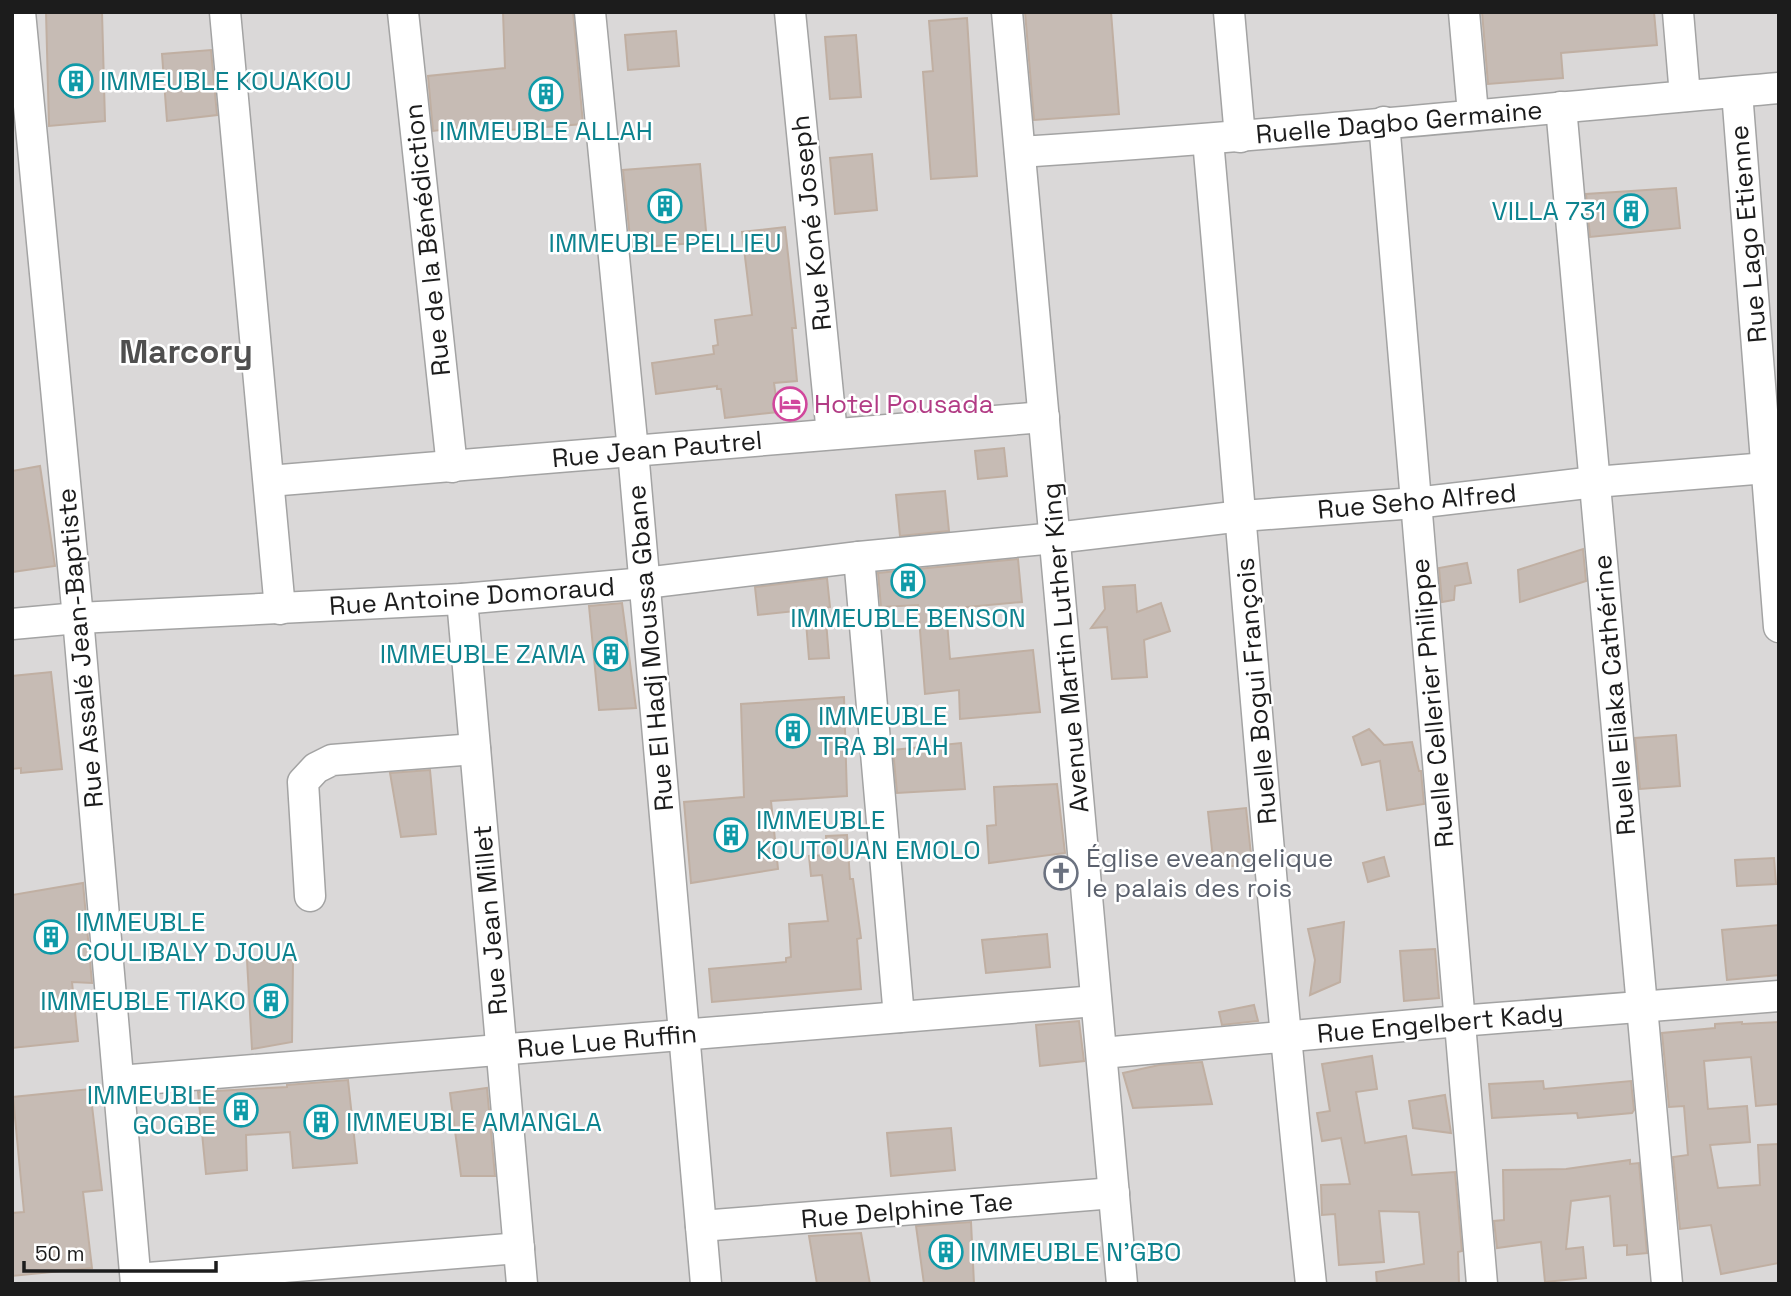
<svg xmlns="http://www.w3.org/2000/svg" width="1791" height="1296" viewBox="0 0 1791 1296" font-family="'Space Grotesk',sans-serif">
	<rect width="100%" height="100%" fill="#eee9e0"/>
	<!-- residential -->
	<rect fill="#dad8d8" x="12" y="12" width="1767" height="1272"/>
	<!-- building -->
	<g fill="#c6bbb4" stroke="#c0afa2" stroke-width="2">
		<path d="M 46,12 L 102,12 L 105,121 L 49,126 Z"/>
		<path d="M 503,12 L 573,12 L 583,124 L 509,130 L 509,122 L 433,131 L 428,76 L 505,68 Z"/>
		<path d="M 1025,12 L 1111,12 L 1119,114 L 1034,120 Z"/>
		<path d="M 1482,12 L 1654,12 L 1657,45 L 1561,53 L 1563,78 L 1488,84 Z"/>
		<path d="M 967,18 L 977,176 L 931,179 L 923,72 L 933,71 L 929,21 Z"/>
		<path d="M 676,31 L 679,66 L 628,70 L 625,35 Z"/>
		<path d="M 856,35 L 861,97 L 830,99 L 825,37 Z"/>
		<path d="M 211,50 L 217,115 L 167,121 L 162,54 Z"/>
		<path d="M 872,154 L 877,210 L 835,214 L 830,158 Z"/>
		<path d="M 700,164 L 707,242 L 631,248 L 623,170 Z"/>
		<path d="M 1676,188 L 1680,228 L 1590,237 L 1586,194 Z"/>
		<path d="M 785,227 L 796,328 L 792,328 L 797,381 L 774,383 L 778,412 L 725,418 L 721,389 L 717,389 L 717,386 L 656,394 L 652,363 L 714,354 L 713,346 L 718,345 L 715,320 L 752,315 L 742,232 Z"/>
		<path d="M 1004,448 L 1007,476 L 978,479 L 975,451 Z"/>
		<path d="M 40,466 L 55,566 L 12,572 L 12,471 Z"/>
		<path d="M 945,491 L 949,531 L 900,536 L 896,495 Z"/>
		<path d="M 1583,549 L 1586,581 L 1520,602 L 1518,570 Z"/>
		<path d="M 1018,559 L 1022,602 L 946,609 L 950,659 L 1033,650 L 1040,712 L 960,719 L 959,690 L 925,694 L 918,605 L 881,607 L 878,573 Z"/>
		<path d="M 1467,563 L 1471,583 L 1455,586 L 1454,600 L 1442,602 L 1439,568 Z"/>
		<path d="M 827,578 L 830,607 L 825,608 L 829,658 L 809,659 L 805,610 L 758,615 L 755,587 Z"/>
		<path d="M 1135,585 L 1137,612 L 1161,603 L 1170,631 L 1144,640 L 1147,677 L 1112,679 L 1107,627 L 1091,628 L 1105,609 L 1103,587 Z"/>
		<path d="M 622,603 L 636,708 L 599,710 L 589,606 Z"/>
		<path d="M 51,672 L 62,769 L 21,773 L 21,768 L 12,769 L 12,676 Z"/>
		<path d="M 844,697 L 847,796 L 771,801 L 778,869 L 691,883 L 684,802 L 744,797 L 741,704 Z"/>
		<path d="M 1369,729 L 1384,745 L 1412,742 L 1419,771 L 1421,771 L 1424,804 L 1387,810 L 1380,761 L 1362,765 L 1353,737 Z"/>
		<path d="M 1676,735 L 1680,786 L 1640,789 L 1635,738 Z"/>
		<path d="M 961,743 L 965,789 L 897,793 L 893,750 Z"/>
		<path d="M 430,770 L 436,834 L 401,837 L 390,773 Z"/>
		<path d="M 1057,784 L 1065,853 L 989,863 L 987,826 L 996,825 L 994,787 Z"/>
		<path d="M 1246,808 L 1252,864 L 1214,868 L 1208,812 Z"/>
		<path d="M 847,835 L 850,879 L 853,879 L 861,938 L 857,939 L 861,989 L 712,1002 L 709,969 L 786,962 L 786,958 L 791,957 L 789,924 L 828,921 L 822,875 L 811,876 L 809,856 L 827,855 L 826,836 Z"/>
		<path d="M 1384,857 L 1389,876 L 1368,882 L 1363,863 Z"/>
		<path d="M 1774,858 L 1776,884 L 1737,886 L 1735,860 Z"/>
		<path d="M 83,883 L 92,983 L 72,982 L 78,1041 L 12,1048 L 12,895 Z"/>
		<path d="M 1344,922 L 1340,982 L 1310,995 L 1315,960 L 1308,929 Z"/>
		<path d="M 1779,925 L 1779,975 L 1727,980 L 1722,930 Z"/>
		<path d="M 1047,934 L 1050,967 L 986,973 L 982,940 Z"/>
		<path d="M 1435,949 L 1439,998 L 1404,1001 L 1400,951 Z"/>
		<path d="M 247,960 L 293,960 L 292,1042 L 252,1049 Z"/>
		<path d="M 1254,1005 L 1258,1021 L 1222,1025 L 1219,1012 Z"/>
		<path d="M 1079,1021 L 1084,1061 L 1040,1066 L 1036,1025 Z"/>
		<path d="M 1742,1022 L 1742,1024 L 1779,1022 L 1779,1104 L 1756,1106 L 1751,1057 L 1704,1061 L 1708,1109 L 1747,1106 L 1750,1142 L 1710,1145 L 1718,1188 L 1760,1185 L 1758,1145 L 1779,1144 L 1779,1263 L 1721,1274 L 1711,1225 L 1680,1229 L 1673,1157 L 1688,1155 L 1684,1106 L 1669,1107 L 1662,1033 L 1715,1028 L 1715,1024 Z"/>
		<path d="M 1372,1056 L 1377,1089 L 1356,1092 L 1365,1143 L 1406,1136 L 1412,1175 L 1455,1172 L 1462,1251 L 1458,1252 L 1459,1284 L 1377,1284 L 1376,1272 L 1424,1264 L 1419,1212 L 1379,1211 L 1384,1262 L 1339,1265 L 1335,1214 L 1322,1215 L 1321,1185 L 1350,1184 L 1341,1138 L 1322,1141 L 1317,1113 L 1330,1111 L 1322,1064 Z"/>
		<path d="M 1202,1062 L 1212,1104 L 1133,1108 L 1123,1073 L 1159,1065 Z"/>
		<path d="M 348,1080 L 357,1163 L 293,1168 L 290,1132 L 246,1135 L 247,1170 L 206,1174 L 198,1092 L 287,1087 L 287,1085 Z"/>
		<path d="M 1543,1081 L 1544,1089 L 1631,1081 L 1634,1110 L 1632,1113 L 1578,1118 L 1577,1113 L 1492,1118 L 1489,1084 Z"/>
		<path d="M 487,1088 L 495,1176 L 461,1176 L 450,1093 Z"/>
		<path d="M 90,1089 L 102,1190 L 83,1192 L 92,1268 L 12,1276 L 12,1213 L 24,1212 L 13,1097 Z"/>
		<path d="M 1445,1095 L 1451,1133 L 1413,1128 L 1409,1101 Z"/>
		<path d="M 951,1128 L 955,1170 L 891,1176 L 887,1133 Z"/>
		<path d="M 1630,1160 L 1630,1164 L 1639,1163 L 1647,1253 L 1627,1255 L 1627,1245 L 1614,1246 L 1610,1196 L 1571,1201 L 1566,1249 L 1583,1247 L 1586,1278 L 1545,1282 L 1541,1242 L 1497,1248 L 1494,1221 L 1504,1220 L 1503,1170 L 1566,1169 Z"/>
		<path d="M 971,1222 L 974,1284 L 924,1284 L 916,1226 Z"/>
		<path d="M 861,1233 L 870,1284 L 817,1284 L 809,1236 Z"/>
	</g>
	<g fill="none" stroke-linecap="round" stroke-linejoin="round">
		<defs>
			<g id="minor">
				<path d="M 20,12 L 78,618 L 136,1284"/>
				<path d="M 225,12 L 280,609"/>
				<path d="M 403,12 L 452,467"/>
				<path d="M 590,12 L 633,451 L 706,1284"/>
				<path d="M 790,12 L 832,434"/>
				<path d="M 1007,12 L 1122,1284"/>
				<path d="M 1229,12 L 1240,137"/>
				<path d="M 1464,12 L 1473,114"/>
				<path d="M 1678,12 L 1685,96"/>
				<path d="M 1737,92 L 1779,627"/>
				<path d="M 1561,107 L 1667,1284"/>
				<path d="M 1384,122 L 1482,1284"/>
				<path d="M 1208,140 C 1242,521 1270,903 1311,1284"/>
				<path d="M 1020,152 C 1273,136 1526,110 1779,88"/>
				<path d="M 269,481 L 1044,417"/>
				<path d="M 859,557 L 899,1017"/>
				<path d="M 462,599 L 522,1284"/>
				<path d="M 12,624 L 78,618 L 462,599 L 645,583 L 859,557 L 1055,538 L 1242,516 L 1415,503 L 1595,482 L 1779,467"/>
				<path d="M 310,896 L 303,782 L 316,768 L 332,760 L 475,749"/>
				<path d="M 1102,1053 L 1459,1021 L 1779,996"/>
				<path d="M 119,1081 L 1096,1001"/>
				<path d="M 701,1226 L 1114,1193"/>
				<path d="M 136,1279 L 519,1248"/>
			</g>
		</defs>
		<!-- minor casing -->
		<use href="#minor" stroke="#a3a3a3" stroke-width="33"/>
		<!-- minor -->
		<use href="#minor" stroke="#fff" stroke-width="30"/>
	</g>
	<!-- icons -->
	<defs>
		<symbol id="building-ring" viewBox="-11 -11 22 22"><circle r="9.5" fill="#fff" stroke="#0f9aa8" stroke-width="1.5"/><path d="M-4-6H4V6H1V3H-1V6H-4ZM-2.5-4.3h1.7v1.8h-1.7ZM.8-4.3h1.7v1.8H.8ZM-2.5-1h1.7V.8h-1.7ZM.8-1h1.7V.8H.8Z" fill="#0f9aa8"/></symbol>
		<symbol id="hotel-ring" viewBox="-11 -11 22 22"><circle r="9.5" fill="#fff" stroke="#d1479c" stroke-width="1.5"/><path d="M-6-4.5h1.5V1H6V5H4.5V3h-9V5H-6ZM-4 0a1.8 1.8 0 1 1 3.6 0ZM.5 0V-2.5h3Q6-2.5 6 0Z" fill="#d1479c"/></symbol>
		<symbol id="church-ring" viewBox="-11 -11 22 22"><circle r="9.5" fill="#fff" stroke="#6b7280" stroke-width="1.5"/><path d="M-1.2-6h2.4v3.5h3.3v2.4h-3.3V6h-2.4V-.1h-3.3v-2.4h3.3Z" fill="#6b7280"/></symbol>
	</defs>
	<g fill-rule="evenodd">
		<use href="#building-ring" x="57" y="62" width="38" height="38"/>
		<use href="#building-ring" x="527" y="75" width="38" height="38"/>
		<use href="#building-ring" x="646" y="187" width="38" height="38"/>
		<use href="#building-ring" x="1612" y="192" width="38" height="38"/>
		<use href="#hotel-ring" x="771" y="385" width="38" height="38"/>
		<use href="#building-ring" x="889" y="562" width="38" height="38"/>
		<use href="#building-ring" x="592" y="635" width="38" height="38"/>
		<use href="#building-ring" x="774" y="712" width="38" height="38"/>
		<use href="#building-ring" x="712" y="816" width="38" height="38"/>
		<use href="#church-ring" x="1042" y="854" width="38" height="38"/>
		<use href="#building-ring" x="32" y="918" width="38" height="38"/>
		<use href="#building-ring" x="252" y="982" width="38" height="38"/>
		<use href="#building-ring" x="222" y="1091" width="38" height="38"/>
		<use href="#building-ring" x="302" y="1103" width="38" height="38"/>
		<use href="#building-ring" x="927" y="1233" width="38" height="38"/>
	</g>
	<g text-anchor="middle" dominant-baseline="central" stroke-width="5" stroke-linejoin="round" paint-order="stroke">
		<!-- culture labels -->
		<g font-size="26" fill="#0d838f" stroke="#fff" text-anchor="start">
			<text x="100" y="81">IMMEUBLE KOUAKOU</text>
			<text x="546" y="131" text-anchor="middle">IMMEUBLE ALLAH</text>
			<text x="1606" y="211" text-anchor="end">VILLA 731</text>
			<text x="665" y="243" text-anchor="middle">IMMEUBLE PELLIEU</text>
			<text x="908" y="618" text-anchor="middle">IMMEUBLE BENSON</text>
			<text x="586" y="654" text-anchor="end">IMMEUBLE ZAMA</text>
			<text x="818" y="716">IMMEUBLE<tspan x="818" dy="30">TRA BI TAH</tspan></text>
			<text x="756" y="820">IMMEUBLE<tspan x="756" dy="30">KOUTOUAN EMOLO</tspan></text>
			<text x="76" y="922">IMMEUBLE<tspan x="76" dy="30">COULIBALY DJOUA</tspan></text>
			<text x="246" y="1001" text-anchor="end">IMMEUBLE TIAKO</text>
			<text x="216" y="1095" text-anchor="end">IMMEUBLE<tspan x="216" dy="30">GOGBE</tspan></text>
			<text x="346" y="1122">IMMEUBLE AMANGLA</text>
			<text x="970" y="1252">IMMEUBLE N'GBO</text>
		</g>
		<!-- street labels -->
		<g font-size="26" fill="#1c1c1c" stroke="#fff">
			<text transform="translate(1399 122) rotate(-5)">Ruelle Dagbo Germaine</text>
			<text transform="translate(811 223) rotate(-96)">Rue Koné Joseph</text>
			<text transform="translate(1748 234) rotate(-95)">Rue Lago Etienne</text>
			<text transform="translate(427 240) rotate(-96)">Rue de la Bénédiction</text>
			<text transform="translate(657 449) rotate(-5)">Rue Jean Pautrel</text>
			<text transform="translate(1417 501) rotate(-5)">Rue Seho Alfred</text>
			<text transform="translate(472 596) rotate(-4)">Rue Antoine Domoraud</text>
			<text transform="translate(80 648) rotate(-95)">Rue Assalé Jean-Baptiste</text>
			<text transform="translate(650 648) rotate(-95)">Rue El Hadj Moussa Gbane</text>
			<text transform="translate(1065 648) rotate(-95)">Avenue Martin Luther King</text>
			<text transform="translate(1256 691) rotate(-95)">Ruelle Bogui François</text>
			<text transform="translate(1614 695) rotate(-95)">Ruelle Eliaka Cathérine</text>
			<text transform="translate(1432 703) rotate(-95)">Ruelle Cellerier Philippe</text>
			<text transform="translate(490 920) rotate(-95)">Rue Jean Millet</text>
			<text transform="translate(1440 1023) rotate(-5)">Rue Engelbert Kady</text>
			<text transform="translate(607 1041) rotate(-5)">Rue Lue Ruffin</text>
			<text transform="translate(907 1210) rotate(-5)">Rue Delphine Tae</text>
		</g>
		<!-- hotel labels -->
		<g font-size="26" fill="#b23c85" stroke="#fff" text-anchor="start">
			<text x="814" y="404">Hotel Pousada</text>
		</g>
		<!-- worship labels -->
		<g font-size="26" fill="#5b616d" stroke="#fff" text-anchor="start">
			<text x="1086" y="858">Église eveangelique<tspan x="1086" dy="30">le palais des rois</tspan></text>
		</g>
		<!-- district labels -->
		<g font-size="33" font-weight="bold" fill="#4f4f4f" stroke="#fff">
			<text x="186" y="352">Marcory</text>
		</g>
	</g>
	<!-- border -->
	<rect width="1791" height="1296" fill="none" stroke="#1c1c1c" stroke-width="28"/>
	<!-- scale -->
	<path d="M24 1261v10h192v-10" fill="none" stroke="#1c1c1c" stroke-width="3.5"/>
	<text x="35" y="1261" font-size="21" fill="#1c1c1c" stroke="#ffffff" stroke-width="5" paint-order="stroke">50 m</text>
</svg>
